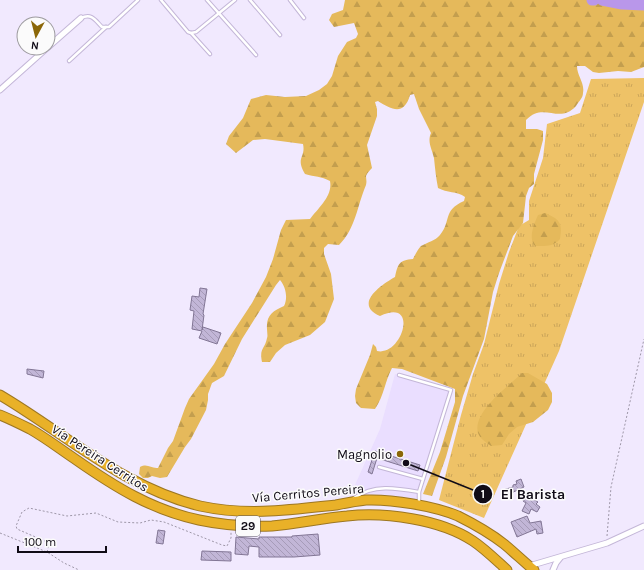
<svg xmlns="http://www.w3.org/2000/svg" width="644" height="570" viewBox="0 0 644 570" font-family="Karla,sans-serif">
	<defs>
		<pattern id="grass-tufts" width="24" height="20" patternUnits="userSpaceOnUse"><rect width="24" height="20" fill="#eec267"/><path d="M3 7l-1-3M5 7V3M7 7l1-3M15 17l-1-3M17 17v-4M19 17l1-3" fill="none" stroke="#cba559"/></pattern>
		<pattern id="forest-firs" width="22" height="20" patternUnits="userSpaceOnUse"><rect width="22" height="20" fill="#e5b95b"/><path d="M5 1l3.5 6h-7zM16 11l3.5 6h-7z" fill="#c39e4e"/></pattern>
		<pattern id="building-back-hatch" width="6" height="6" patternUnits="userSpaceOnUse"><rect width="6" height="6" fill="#c2b6d7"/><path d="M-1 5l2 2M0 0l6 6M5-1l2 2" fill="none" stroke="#a69bb8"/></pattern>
	</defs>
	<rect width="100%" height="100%" fill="#f1e9fe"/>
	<!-- built -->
	<path fill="#eadeff" d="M 395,374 L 451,390 L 419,492 L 419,505 L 347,503 L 380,429 Z"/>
	<!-- grass -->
	<path fill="url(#grass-tufts)" d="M 644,78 L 644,102 L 559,351 L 484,518 L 439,500 L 461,415 L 473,374 L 484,344 L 499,284 L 509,252 L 519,226 L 529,220 L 529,201 L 543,158 L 547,124 L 580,113 L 591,79 Z"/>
	<!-- forest -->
	<g fill="url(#forest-firs)">
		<path d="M 345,0 L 603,0 L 622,4 L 644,4 L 644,67 L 631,72 L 618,71 L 599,73 L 593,72 L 585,66 L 577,66 C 577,76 585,83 583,93 C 583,98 579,101 576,106 C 559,125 544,101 526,120 L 526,129 L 537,129 L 543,131 L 543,140 L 534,174 L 534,184 L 529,188 L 526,196 L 523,223 L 513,236 L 499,273 L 493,292 L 484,339 L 463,396 L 446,457 L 432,496 L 423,494 L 440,452 L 455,402 L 455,389 L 402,369 L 392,368 C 385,381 384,396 375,409 L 361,408 L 356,403 L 355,396 L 356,389 L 370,355 L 373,344 L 376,347 L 377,351 C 402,357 420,297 380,316 C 353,304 381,285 395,277 C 398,264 399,260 413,259 C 415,255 418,249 421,246 C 428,242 435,241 440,235 C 452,220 442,211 464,201 L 465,197 C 457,191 447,193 438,188 C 436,178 435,168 434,158 C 432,149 427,142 431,133 L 419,109 L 414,94 L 410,95 C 404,116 392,110 378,101 L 375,102 L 377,109 L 377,116 L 367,145 L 372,168 C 370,170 367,173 366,176 C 366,179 367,181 366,185 C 357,206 356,228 339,245 L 328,244 L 324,248 L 324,254 L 331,274 L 334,299 L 325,322 L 310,335 L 285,345 L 276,353 L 270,362 L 262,362 C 259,348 265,349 267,338 C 268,336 267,332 267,329 C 266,315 273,311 284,306 C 288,298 286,287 280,280 L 276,285 L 242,339 L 224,376 L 212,383 L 208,394 L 208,400 L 206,410 L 191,439 L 185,447 L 167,477 L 160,478 L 152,476 L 148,478 L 143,478 L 139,474 L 140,467 C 148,463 151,469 158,468 L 168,448 L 173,441 L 185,408 L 189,399 L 214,364 L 225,344 L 252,303 L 266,277 L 273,259 L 281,230 L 286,220 L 310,219 C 318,208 333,196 330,181 C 321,176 315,177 305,174 C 295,157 306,158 303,144 L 265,139 L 253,140 L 236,153 L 226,144 L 229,136 L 243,118 L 251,99 L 266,95 L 285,97 L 306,96 L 319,90 L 327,84 L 332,76 L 338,56 L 347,42 L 356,38 L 358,34 L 354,23 L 334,27 L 329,20 L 332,14 L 343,10 Z"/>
		<path d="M 545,213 C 559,219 563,222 560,239 C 553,247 546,246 535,246 C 528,238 534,224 538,215 Z"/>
		<path d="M 522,373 L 528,373 L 547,384 L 552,393 L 552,402 L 548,410 L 533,422 L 517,427 L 509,434 L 502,445 L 491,446 C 486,442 480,439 478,433 C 472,412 509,386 522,373 Z"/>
	</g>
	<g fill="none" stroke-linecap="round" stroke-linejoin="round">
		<!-- river -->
		<g stroke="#b997ea" stroke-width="11">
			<path d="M 592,0 L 594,0"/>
			<path d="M 602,0 L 622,4 L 644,5"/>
		</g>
	</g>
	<!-- building -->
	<g fill="url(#building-back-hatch)" stroke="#827695">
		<path d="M 200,288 L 207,289 L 203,314 L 204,315 L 202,330 L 203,327 L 221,333 L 217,344 L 199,338 L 202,331 L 192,329 L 194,311 L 190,310 L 192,296 L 199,297 Z"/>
		<path d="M 27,369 L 44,371 L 43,378 L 27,374 Z"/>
		<path d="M 375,451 L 420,465 L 418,471 L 377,458 L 372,474 L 368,472 Z"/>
		<path d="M 521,479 L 524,487 L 505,496 L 503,490 L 513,487 L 513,485 L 517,484 L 516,481 Z"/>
		<path d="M 526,495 L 538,502 L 536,504 L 540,507 L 537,512 L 531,509 L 529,514 L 522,511 L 526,503 L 523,501 Z"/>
		<path d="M 527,516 L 530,523 L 541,521 L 543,533 L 537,534 L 536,529 L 517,537 L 511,522 Z"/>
		<path d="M 158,530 L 165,531 L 163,544 L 156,543 Z"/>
		<path d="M 318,534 L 320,555 L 294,557 L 259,557 L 259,547 L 249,546 L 248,555 L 235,554 L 236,537 L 259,539 L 259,537 L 292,537 L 292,536 Z"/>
		<path d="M 202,551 L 231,552 L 231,561 L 201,560 Z"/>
	</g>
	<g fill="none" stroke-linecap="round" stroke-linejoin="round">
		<defs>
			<g id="lane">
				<path d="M 161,0 L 188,32 L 191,33 L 196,32 L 235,0"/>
				<path d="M 207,0 L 256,55"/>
				<path d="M 250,0 L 280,35"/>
				<path d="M 290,0 L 304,18"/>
				<path d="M 81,18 C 92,13 95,20 102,27 L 109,27 L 138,0"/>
				<path d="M 191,33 L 210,54"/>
				<path d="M 69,61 L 106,27"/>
				<path d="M 399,375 L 451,390 L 419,492 L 419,502"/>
				<path d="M 379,467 L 423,479"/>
				<path d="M 354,498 C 374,484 396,488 419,492"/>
			</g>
			<g id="street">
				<path d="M 48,47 L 81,18"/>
				<path d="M 0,90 L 47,48"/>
				<path d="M 529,566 L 607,543 L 644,526"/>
				<path d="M 553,570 L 556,563 L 560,558"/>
			</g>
			<g id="highway">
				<path d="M 0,395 C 66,434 124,488 200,506 C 246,516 290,510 336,505 C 346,503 356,501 366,500 C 392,499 434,506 458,516 C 474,524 490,533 504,544 C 515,553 524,562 534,570"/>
				<path d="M 0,415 C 10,419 20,424 30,429 C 46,438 60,449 75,459 C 115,487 152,510 199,520 C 223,525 248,527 272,526 C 297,524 322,518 347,516 C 385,512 440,519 473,541 C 485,549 496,560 507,570"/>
			</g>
		</defs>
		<!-- lane casing -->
		<use href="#lane" stroke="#c4b7d8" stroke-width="4.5"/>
		<!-- street casing -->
		<use href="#street" stroke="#c4b7d8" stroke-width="7"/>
		<!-- highway casing -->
		<use href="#highway" stroke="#9d7722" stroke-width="11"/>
		<!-- path -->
		<g stroke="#9e97a8" stroke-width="1" stroke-dasharray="2 2" stroke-linecap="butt">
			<path d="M 0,533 L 47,552 L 64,563 L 79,570"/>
			<path d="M 607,536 L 611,487 L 644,339"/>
			<path d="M 47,552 L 49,545 L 47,542 L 17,529 L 16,526 L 22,512 L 29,508 L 67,516 L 96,513 L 118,522 L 140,523 L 151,520 L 164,522 L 222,545 L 227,546 L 231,538 L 231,532"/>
		</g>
		<!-- lane -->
		<use href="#lane" stroke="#fff" stroke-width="2.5"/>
		<!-- street -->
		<use href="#street" stroke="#fff" stroke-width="5"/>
		<!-- highway -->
		<use href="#highway" stroke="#e9b128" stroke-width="9"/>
	</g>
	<!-- markers -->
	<circle fill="#8b6707" stroke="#fbfbfb" stroke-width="1.5" cx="400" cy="454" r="4"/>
	<g text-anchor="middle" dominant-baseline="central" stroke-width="3" stroke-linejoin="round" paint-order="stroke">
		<!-- shield labels -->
		<rect fill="#fbfbfb" stroke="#56535b" stroke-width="1" x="236" y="516" width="24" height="20" rx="3"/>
		<g font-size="12" font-weight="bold" fill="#100b16">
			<text x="248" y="526">29</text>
		</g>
		<!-- poi labels -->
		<g font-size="13" fill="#100b16" stroke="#fbfbfb" text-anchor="end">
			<text x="392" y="454">Magnolio</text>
		</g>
		<!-- street labels -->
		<g font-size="13" fill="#100b16" stroke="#fbfbfb">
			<text transform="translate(100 458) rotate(33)">Vía Pereira Cerritos</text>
			<text transform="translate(308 493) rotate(-5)">Vía Cerritos Pereira</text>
		</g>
	</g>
	<!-- callouts -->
	<path fill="none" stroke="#100b16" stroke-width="1.5" d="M406 463L483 494"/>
	<g fill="#100b16" stroke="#fbfbfb" stroke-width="1.5">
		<circle cx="406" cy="463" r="4"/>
		<circle cx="483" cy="494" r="10"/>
	</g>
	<g font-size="12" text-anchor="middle" font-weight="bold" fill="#fff">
		<text x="483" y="498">1</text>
	</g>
	<g font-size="14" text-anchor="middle" font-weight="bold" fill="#100b16" stroke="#fbfbfb" stroke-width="3" stroke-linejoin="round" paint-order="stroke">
		<text x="533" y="499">El Barista</text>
	</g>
	<!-- north arrow -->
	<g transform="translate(36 36) rotate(187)"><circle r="19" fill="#fbfbfb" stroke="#9d9b9f"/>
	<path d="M0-3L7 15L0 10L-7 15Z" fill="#8b6707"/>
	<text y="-6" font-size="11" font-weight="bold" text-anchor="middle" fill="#100b16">N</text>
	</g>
	<!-- scale -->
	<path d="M18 546v6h88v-6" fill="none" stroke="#100b16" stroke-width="2"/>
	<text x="24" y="546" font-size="12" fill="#100b16" stroke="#fbfbfb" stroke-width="3" paint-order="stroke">100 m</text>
</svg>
